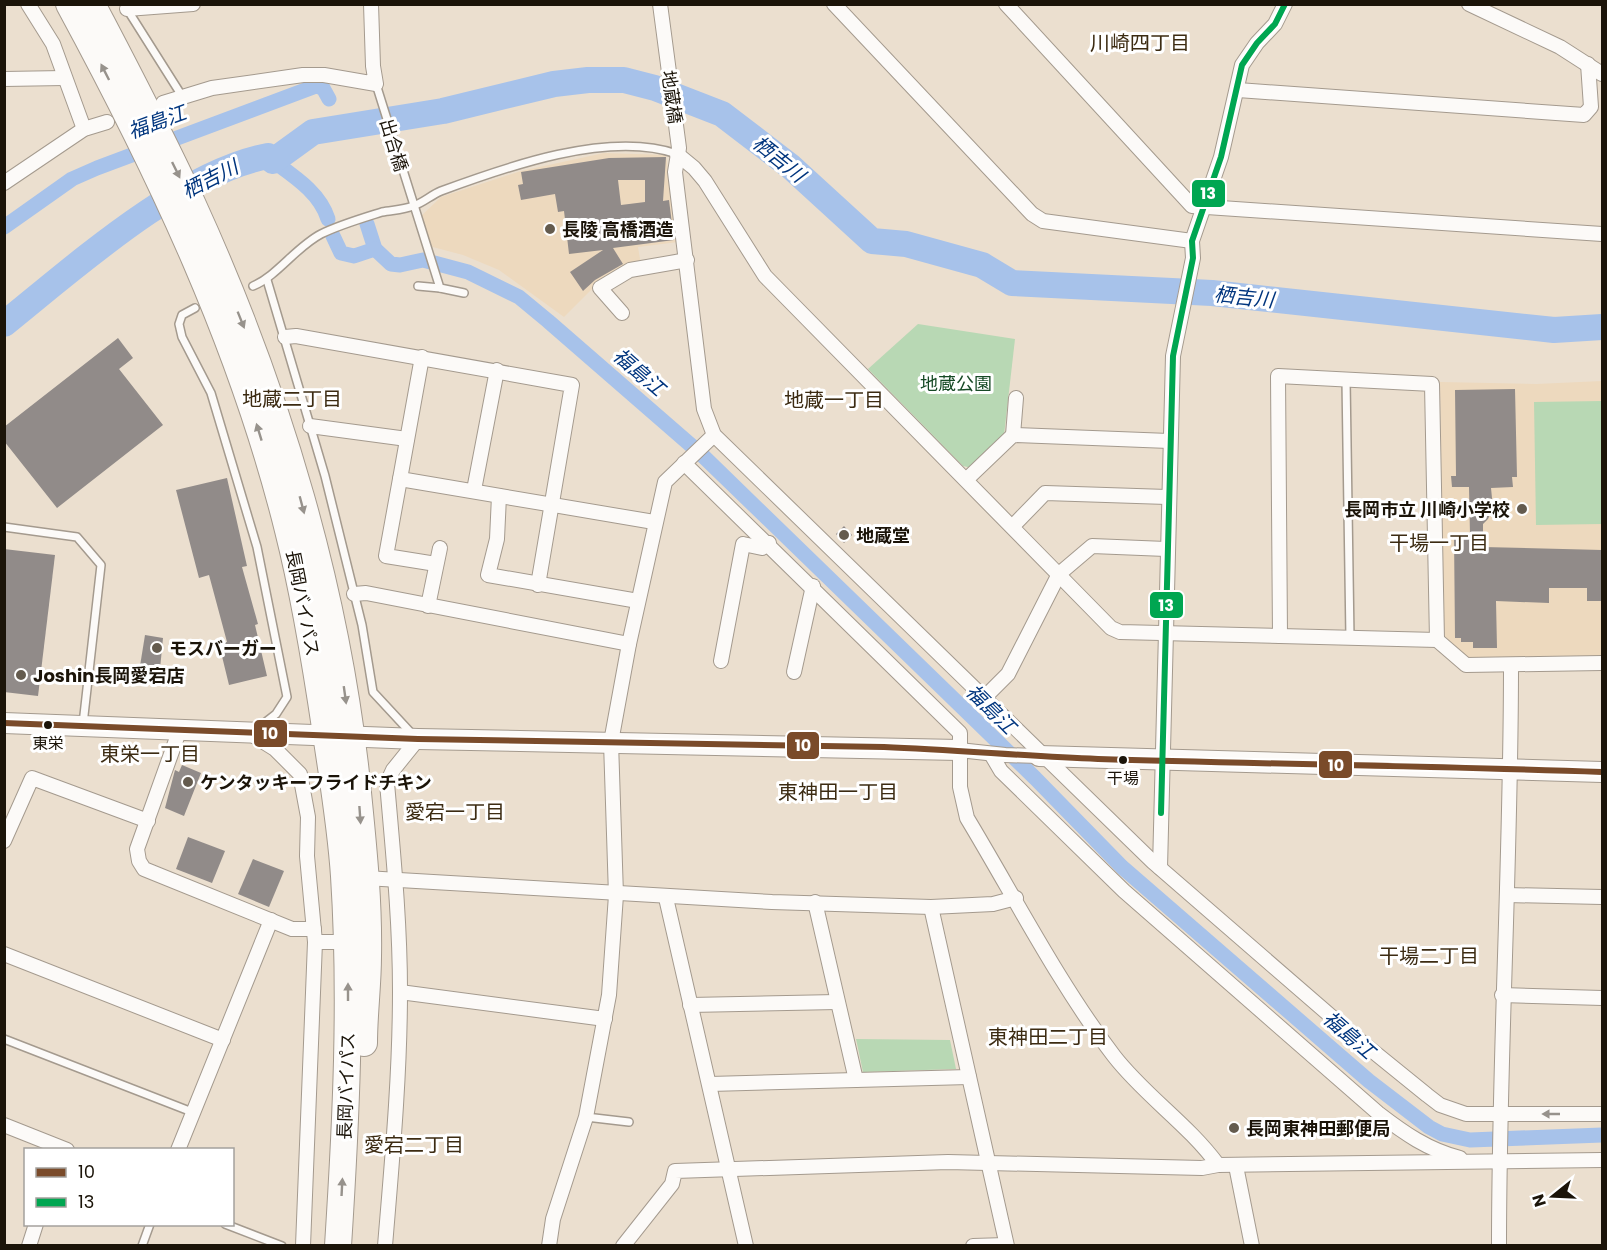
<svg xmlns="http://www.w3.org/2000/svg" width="1607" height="1250" viewBox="0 0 1607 1250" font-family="Poppins,'Noto Sans JP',sans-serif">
	<rect width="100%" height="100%" fill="#ebdfcf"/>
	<!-- built -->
	<g fill="#edd9be">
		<path d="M 604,153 L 666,155 L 678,242 L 638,247 L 641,265 L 626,268 L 593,288 L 564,317 L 499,270 L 463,255 L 429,246 L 420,217 L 441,197 L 521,171 Z"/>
		<path d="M 1602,381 L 1602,656 L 1473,660 L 1460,652 L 1444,635 L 1440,382 L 1536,384 Z"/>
	</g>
	<!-- green -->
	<g fill="#b8d8b4">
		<path d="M 918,324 L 1015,339 L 1004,435 L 972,468 L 963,466 L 868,369 Z"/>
		<path d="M 1602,401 L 1602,524 L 1536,525 L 1534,402 Z"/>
		<path d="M 856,1039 L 950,1040 L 956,1069 L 863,1072 Z"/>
	</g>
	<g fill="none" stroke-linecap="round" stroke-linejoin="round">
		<!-- canal -->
		<g stroke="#a7c2ea" stroke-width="15">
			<path d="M 273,161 C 295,177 320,193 328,219"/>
			<path d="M 367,224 L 375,249 L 391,264 L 400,265 L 423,260 L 468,272 L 519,297 L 548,321 L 701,454 L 1035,778 L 1122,867 L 1369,1081 L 1429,1127 L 1442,1134 L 1470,1140 L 1602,1135"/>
			<path d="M 4,227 L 72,179 L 97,168 L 316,86 L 323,88 L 329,99"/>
			<path d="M 333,236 L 341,253 L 354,256 L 375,249"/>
		</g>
		<!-- river -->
		<path stroke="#a7c2ea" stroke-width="26" d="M 4,324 C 75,267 179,173 268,156 L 273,161 L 313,132 L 443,111 L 554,84 L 588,80 L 624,80 L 655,88 L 722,114 L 790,166 L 872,241 L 906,244 L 982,265 L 1012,283 L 1212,293 L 1554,330 L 1602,327"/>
	</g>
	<!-- building -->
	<g fill="#918b89" fill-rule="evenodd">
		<path d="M 666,157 L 663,201 L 669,200 L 674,240 L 613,248 L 623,264 L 595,280 L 583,291 L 570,272 L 603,250 L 569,254 L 564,211 L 558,212 L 555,194 L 521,200 L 518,185 L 523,184 L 521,172 L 609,158 ZM 618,180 L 645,180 L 645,202 L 621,205 Z"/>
		<path d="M 118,338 L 133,358 L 119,369 L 163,425 L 57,508 L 4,441 L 4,427 Z"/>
		<path d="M 1515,389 L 1517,477 L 1512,477 L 1513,487 L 1491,488 L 1493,508 L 1488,519 L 1483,524 L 1483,547 L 1602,550 L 1602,601 L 1587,601 L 1587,588 L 1549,588 L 1549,603 L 1496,601 L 1497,648 L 1473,648 L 1473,642 L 1461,642 L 1461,638 L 1455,638 L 1454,535 L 1470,535 L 1469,487 L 1452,487 L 1451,476 L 1456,476 L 1455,390 Z"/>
		<path d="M 227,478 L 247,566 L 242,567 L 258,624 L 255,625 L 267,676 L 229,685 L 219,644 L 227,642 L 209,575 L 199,578 L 176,490 Z"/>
		<path d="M 844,526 L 852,535 L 844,543 L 836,534 Z"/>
		<path d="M 4,549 L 55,555 L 38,696 L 4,692 Z"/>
		<path d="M 145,635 L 163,638 L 160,669 L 140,666 Z"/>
		<path d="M 182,765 L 201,773 L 184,816 L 165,808 L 175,770 L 179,772 Z"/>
		<path d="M 188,837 L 225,851 L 212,883 L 176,869 Z"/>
		<path d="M 253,859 L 284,871 L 269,907 L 238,894 Z"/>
	</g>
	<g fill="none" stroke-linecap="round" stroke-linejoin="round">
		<defs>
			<g id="lane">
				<path d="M 127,9 L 182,96"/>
				<path d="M 376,84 L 440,288 L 464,293"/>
				<path d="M 267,280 L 325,476 L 362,625 L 373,692 L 412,734"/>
				<path d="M 253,286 C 277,276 296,247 321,234 C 339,225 363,218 382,212 C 392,210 403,210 413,206 C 423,203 431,195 441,191 C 506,167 609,130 677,154"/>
				<path d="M 418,286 L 440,288"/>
				<path d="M 195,308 L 182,315 L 179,324 L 182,337 L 211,393 L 257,547 L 287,697 L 276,714 L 258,728"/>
				<path d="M 1346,380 L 1350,638"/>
				<path d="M 4,527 L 77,537 L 101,565 L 83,724"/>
				<path d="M 4,1039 L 192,1112"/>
				<path d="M 586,1117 L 629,1122"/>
				<path d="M 225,1224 L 282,1246"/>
				<path d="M 142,1246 L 150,1224"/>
			</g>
			<g id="street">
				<path d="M 28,4 L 53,44 L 84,129"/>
				<path d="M 660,4 L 679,148 L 675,172 L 704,409 L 714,435 L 1153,862 L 1348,1031 L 1427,1095 L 1440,1105 L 1466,1114 L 1602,1114"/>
				<path d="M 834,4 L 1032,214 L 1043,221 L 1192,241"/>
				<path d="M 1006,4 L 1192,206 L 1602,234"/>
				<path d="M 1469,4 L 1560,47 L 1602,74"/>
				<path d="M 127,9 L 193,4"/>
				<path d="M 4,79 L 64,78"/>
				<path d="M 1238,90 L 1584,115 L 1591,107 L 1588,64"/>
				<path d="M 163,103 L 212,88 L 303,75 L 324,75 L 376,84 L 373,66 L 371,4"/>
				<path d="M 677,154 L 694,168 L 705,181 L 765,276 L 1111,628 L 1120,632 L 1437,640 L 1466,665 L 1602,663"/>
				<path d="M 4,183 L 84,129 L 107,122"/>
				<path d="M 622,313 L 600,288 L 630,270 L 687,260"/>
				<path d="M 285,337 L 296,336 L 572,385 L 538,585"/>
				<path d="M 422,357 L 400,479 L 654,522"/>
				<path d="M 310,426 L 407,439"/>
				<path d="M 1013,435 L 1016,398"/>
				<path d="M 684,463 L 960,733 L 960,787 L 967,818 C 1014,896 1059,984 1114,1056 C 1145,1096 1188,1124 1218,1165"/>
				<path d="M 400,479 L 386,556 L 436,564"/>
				<path d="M 967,479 L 1013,435 L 1169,441"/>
				<path d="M 474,490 L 497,370"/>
				<path d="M 499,496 L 497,539 L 488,575 L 638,601"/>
				<path d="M 1013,526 L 1045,493 L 1167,497"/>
				<path d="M 354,594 L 366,593 L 629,644"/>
				<path d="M 428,606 L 440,548"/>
				<path d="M 1280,636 L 1278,376 L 1432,384 L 1437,640"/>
				<path d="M 721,661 L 743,544 L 762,548 L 769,543"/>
				<path d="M 794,672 L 813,586"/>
				<path d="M 983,699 L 1008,674 L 1059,574 L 1092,546 L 1166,549"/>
				<path d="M 180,729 L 137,849 L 139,861 L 144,869 L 292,929 L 314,929"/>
				<path d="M 251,734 L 275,749 L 300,774 L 308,817 L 307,856 L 315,942 L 303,1246"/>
				<path d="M 959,750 L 1005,755 L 1039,756"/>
				<path d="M 991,754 L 1001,771 L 1124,891 L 1378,1113 C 1404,1133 1428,1150 1460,1158"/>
				<path d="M 4,841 L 32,778 L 148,821"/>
				<path d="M 1160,868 L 1173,356 L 1193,258 L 1192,241 L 1221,157 L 1242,65 L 1257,43 L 1275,24 L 1285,4"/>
				<path d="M 365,878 L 772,902 L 931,907 L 993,904 L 1016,898"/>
				<path d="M 1507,895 L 1602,897"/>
				<path d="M 666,898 L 746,1246"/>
				<path d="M 815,902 L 856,1080"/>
				<path d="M 931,907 L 1007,1246"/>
				<path d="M 315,942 L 347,942"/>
				<path d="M 4,954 L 223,1040"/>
				<path d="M 400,992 L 605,1019"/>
				<path d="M 1502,995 L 1602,998"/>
				<path d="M 690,1005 L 837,1002"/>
				<path d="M 710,1084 L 969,1077"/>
				<path d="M 4,1125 L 67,1150"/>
				<path d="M 178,1150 L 271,920"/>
				<path d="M 1236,1166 L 1252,1246"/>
				<path d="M 29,1246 L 36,1224"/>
				<path d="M 385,1246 C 392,1161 400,1076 400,991 C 400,921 393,852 387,783 L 393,770 L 418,739"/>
				<path d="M 549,1246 L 553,1219 L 586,1117 L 609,995 L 616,895 L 611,742 L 629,644 L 665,482 L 714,435"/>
				<path d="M 623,1246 L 672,1184 L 675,1171 L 948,1162 L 1202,1168 L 1218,1165 L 1602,1160"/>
				<path d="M 973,1246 L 1006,1245"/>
				<path d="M 1499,1246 C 1499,1052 1511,860 1511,667"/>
			</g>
			<g id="secondary">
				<path d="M 4,723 L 418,739 L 959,750"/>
				<path d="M 1039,756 L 1602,772"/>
			</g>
			<g id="highway">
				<path d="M 69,4 C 160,172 242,345 288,530 C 305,597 316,666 326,734 C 333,781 341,829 344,876 C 352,999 346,1122 338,1246"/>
				<path d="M 92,4 C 127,71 162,137 193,205 C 279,393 340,597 359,803 C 364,853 369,905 368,956 C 368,985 364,1014 364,1043"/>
			</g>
		</defs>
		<!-- lane casing -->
		<use href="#lane" stroke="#a49a8e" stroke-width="10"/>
		<!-- street casing -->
		<use href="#street" stroke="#a49a8e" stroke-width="16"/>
		<!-- secondary casing -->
		<use href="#secondary" stroke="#a49a8e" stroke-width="22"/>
		<!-- highway casing -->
		<use href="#highway" stroke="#a49a8e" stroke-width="28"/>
		<!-- lane -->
		<use href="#lane" stroke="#fcfaf8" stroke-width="7"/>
		<!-- street -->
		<use href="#street" stroke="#fcfaf8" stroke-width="14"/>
		<!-- secondary -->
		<use href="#secondary" stroke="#fcfaf8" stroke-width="20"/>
		<!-- highway -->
		<use href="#highway" stroke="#fcfaf8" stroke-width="26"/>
		<defs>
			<path id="bus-1" d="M 4,723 L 418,739 L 884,747 C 956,750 1026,756 1098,759 C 1266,764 1434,766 1602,772"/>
			<path id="bus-2" d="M 1161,813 L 1173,356 L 1193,258 L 1192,241 L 1221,157 L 1242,65 L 1257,43 L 1275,24 L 1285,4"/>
		</defs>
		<!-- bus-1 casing -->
		<use href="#bus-1" stroke="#fff" stroke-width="10"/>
		<!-- bus-2 casing -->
		<use href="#bus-2" stroke="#fff" stroke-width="10"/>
		<!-- bus-1 -->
		<use href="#bus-1" stroke="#7a4b2a" stroke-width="6"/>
		<!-- bus-2 -->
		<use href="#bus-2" stroke="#00a651" stroke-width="6"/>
	</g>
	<!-- one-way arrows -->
	<defs><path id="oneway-solid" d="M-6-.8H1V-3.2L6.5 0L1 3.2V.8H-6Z" transform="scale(1.5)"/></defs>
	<g fill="#97928c">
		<use href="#oneway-solid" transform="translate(105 72) rotate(-117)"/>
		<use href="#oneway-solid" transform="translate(176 170) rotate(64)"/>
		<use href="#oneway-solid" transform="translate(241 320) rotate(68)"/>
		<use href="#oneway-solid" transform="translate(259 432) rotate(-107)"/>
		<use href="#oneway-solid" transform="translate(302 505) rotate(75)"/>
		<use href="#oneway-solid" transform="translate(345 695) rotate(82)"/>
		<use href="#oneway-solid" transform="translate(360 815) rotate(86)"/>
		<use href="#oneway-solid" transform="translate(348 992) rotate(-90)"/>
		<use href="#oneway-solid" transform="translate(1551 1114) rotate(180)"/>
		<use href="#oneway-solid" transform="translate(342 1187) rotate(-87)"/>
	</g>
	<!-- markers -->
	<g fill="#645b4e" stroke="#fff" stroke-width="2">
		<circle cx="550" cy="229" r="6"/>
		<circle cx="1522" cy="509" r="6"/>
		<circle cx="844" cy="535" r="6"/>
		<circle cx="157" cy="648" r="6"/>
		<circle cx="21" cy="675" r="6"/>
		<circle cx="188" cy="782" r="6"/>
		<circle cx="1234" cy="1128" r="6"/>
	</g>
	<g fill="#1b1409" stroke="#fff" stroke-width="2">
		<circle cx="48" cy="725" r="5"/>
		<circle cx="1123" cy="760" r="5"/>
	</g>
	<g text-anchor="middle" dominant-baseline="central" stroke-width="6" stroke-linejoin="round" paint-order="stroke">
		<!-- bus labels -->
		<g font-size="16" fill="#1b1409" stroke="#fff">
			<text x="48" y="743">東栄</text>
			<text x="1123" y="778">干場</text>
		</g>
		<!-- street labels -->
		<g font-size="18" fill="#1b1409" stroke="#fff">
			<text transform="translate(672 97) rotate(82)">地蔵橋</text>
			<text transform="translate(394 145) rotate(73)">出合橋</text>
			<text transform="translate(303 603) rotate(79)">長岡バイパス</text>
			<text transform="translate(346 1086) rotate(-88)">長岡バイパス</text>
		</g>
		<!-- poi labels -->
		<g font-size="18" font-weight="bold" fill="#1b1409" stroke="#fff" text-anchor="start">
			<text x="562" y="229">長陵 高橋酒造</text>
			<text x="1510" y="509" text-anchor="end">長岡市立 川崎小学校</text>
			<text x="856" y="535">地蔵堂</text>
			<text x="169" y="648">モスバーガー</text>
			<text x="33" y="675">Joshin長岡愛宕店</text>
			<text x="200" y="782">ケンタッキーフライドチキン</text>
			<text x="1246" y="1128">長岡東神田郵便局</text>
		</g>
		<!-- park labels -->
		<g font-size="18" fill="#164925" stroke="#fff">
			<text x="956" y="383">地蔵公園</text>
		</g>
		<!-- neighbourhood labels -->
		<g font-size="20" fill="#3c2b12" stroke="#fff">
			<text x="1140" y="43">川崎四丁目</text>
			<text x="292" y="399">地蔵二丁目</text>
			<text x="834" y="400">地蔵一丁目</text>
			<text x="1439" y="543">干場一丁目</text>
			<text x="150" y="754">東栄一丁目</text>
			<text x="838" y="792">東神田一丁目</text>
			<text x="455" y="812">愛宕一丁目</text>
			<text x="1429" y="956">干場二丁目</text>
			<text x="1048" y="1037">東神田二丁目</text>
			<text x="414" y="1145">愛宕二丁目</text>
		</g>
		<!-- water labels -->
		<g font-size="20" font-style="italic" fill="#00357e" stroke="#fff">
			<text transform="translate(157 122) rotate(-20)">福島江</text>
			<text transform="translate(779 159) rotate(39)">栖吉川</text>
			<text transform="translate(210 179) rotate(-27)">栖吉川</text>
			<text transform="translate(1244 297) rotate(6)">栖吉川</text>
			<text transform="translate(639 372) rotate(41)">福島江</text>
			<text transform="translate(991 709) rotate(45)">福島江</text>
			<text transform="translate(1349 1035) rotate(41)">福島江</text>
		</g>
	</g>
	<g stroke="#fff" stroke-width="2">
		<rect x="1191" y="179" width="35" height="29" rx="6" fill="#00a651"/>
		<rect x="1149" y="591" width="35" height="28" rx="6" fill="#00a651"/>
		<rect x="253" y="719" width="35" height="29" rx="6" fill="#7a4b2a"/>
		<rect x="786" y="731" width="34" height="29" rx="6" fill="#7a4b2a"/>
		<rect x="1318" y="750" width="35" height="29" rx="6" fill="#7a4b2a"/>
	</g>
	<g font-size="16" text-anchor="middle" font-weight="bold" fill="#fff">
		<text x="1208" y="199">13</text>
		<text x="1166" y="611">13</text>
		<text x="270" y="739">10</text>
		<text x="803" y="751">10</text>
		<text x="1336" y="771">10</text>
	</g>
	<!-- border -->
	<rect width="1607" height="1250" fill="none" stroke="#1b1409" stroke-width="12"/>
	<!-- legend -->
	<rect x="24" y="1148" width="210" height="78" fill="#ffffff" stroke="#a4a19d" stroke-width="1.5"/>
	<rect x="36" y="1168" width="30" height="9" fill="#7a4b2a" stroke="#a4a19d" stroke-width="1.5"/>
	<text x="78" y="1178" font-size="18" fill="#1b1409">10</text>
	<rect x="36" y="1198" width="30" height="9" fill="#00a651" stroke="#a4a19d" stroke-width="1.5"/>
	<text x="78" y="1208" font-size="18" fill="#1b1409">13</text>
	<!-- north arrow -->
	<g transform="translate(1553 1196) rotate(252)" stroke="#ffffff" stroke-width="4.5" paint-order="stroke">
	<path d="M0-4.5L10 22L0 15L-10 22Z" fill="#1b1409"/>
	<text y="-9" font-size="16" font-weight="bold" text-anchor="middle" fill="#1b1409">N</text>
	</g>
</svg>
